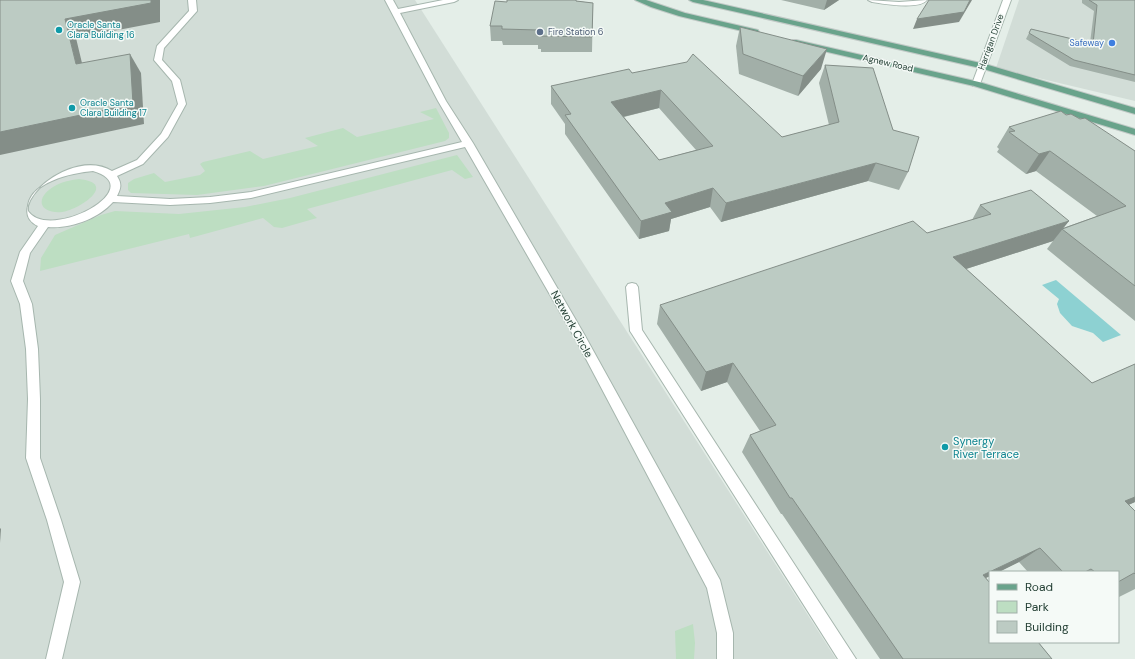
<svg xmlns="http://www.w3.org/2000/svg" width="1135" height="659" viewBox="0 0 1135 659" font-family="'DM Sans',sans-serif">
	<rect width="100%" height="100%" fill="#e4eee8"/>
	<!-- built -->
	<g fill="#d2ddd7">
		<path d="M 0,0 L 415,0 L 836,659 L 0,659 Z"/>
		<path d="M 1019,0 L 1135,0 L 1135,101 L 996,68 Z"/>
	</g>
	<!-- green -->
	<g fill="#bddec2">
		<path d="M 436,108 L 449,133 L 449,138 L 445,141 L 264,186 L 197,195 L 131,193 L 128,190 L 128,183 L 134,179 L 154,173 L 165,182 L 200,175 L 205,171 L 200,164 L 203,162 L 250,151 L 263,159 L 318,146 L 305,138 L 343,128 L 357,137 L 434,119 L 420,112 Z"/>
		<path d="M 457,155 L 473,177 L 465,179 L 452,170 L 307,209 L 317,218 L 282,228 L 274,227 L 263,218 L 190,238 L 189,234 L 40,271 L 41,258 L 55,235 L 101,215 L 115,211 L 179,214 L 245,207 L 290,198 Z"/>
		<path d="M 79,179 C 118,183 81,209 62,212 C 40,214 34,199 53,187 C 61,182 70,180 79,179 Z"/>
		<path d="M 693,624 L 695,643 L 694,659 L 676,659 L 675,631 Z"/>
	</g>
	<!-- water -->
	<path fill="#8dd1d2" d="M 1056,280 L 1121,335 L 1103,342 L 1093,333 L 1072,326 L 1060,313 L 1057,304 L 1059,299 L 1042,285 Z"/>
	<g fill="none" stroke-linecap="round" stroke-linejoin="round">
		<defs>
			<g id="minor">
				<path d="M 188,0 L 196,0 L 197,11 L 164,48 L 162,60 L 180,80 L 186,104 L 168,137 L 143,164 L 117,176 C 122,184 121,188 117,196 L 170,199 L 210,197 L 251,192 L 462,142 L 438,101 L 385,0 L 393,0 L 398,9 L 443,0 L 458,0 L 454,2 L 400,13 L 446,101 L 473,143 L 584,334 L 720,580 L 733,633 L 733,659 L 717,659 L 717,633 L 707,588 L 576,340 L 465,147 L 251,198 L 210,203 L 170,205 L 113,202 C 98,219 70,229 48,227 L 30,253 L 23,281 L 32,304 L 38,349 L 40,399 L 40,458 L 61,520 L 80,582 L 62,659 L 46,659 L 64,582 L 47,520 L 26,458 L 28,399 L 26,349 L 20,304 L 11,281 L 20,252 L 38,226 C 0,208 72,146 112,171 L 137,160 L 161,134 L 178,104 L 172,81 L 154,60 L 157,46 L 189,11 ZM 93,171 C 151,188 49,242 28,211 C 25,183 71,173 93,171 Z"/>
				<path d="M 868,0 L 899,2 L 927,0 C 919,10 884,4 872,2 Z"/>
				<path d="M 1003,0 L 1011,0 L 980,84 L 979,86 L 973,86 L 972,84 Z"/>
				<path d="M 632,283 L 636,284 L 638,287 L 642,330 L 856,659 L 838,659 L 632,334 L 630,331 L 626,287 L 628,284 Z"/>
			</g>
			<g id="major">
				<path d="M 635,0 L 646,0 L 685,13 L 758,30 L 759,32 L 755,34 L 679,16 L 651,7 Z"/>
				<path d="M 689,0 L 703,0 L 985,64 L 1135,108 L 1135,114 L 980,68 L 693,2 Z"/>
				<path d="M 793,40 L 796,40 L 979,82 L 1135,129 L 1135,135 L 974,86 L 793,44 Z"/>
			</g>
		</defs>
		<!-- minor casing -->
		<use href="#minor" stroke="#a6b6ae" stroke-width="2"/>
		<!-- major casing -->
		<use href="#major" stroke="#c1c9c6" stroke-width="2"/>
		<!-- minor -->
		<use href="#minor" fill="#fff" fill-rule="evenodd"/>
		<!-- major -->
		<use href="#major" fill="#69a38b" fill-rule="evenodd"/>
	</g>
	<!-- wall -->
	<g fill="#a2afa8" fill-rule="evenodd">
		<path d="M 545,0 L 577,1 L 593,3 L 592,52 L 541,52 L 541,49 L 538,49 L 538,45 L 503,45 L 502,41 L 491,41 L 490,26 L 507,2 Z"/>
		<path d="M 781,0 L 839,0 L 824,10 Z"/>
		<path d="M 1082,0 L 1135,0 L 1135,82 L 1070,66 L 1026,39 L 1031,29 L 1090,43 L 1094,11 L 1082,3 Z"/>
		<path d="M 740,27 L 821,69 L 798,96 L 739,74 L 736,46 Z"/>
		<path d="M 825,65 L 893,130 L 908,172 L 899,190 L 868,181 L 721,222 L 710,207 L 671,219 L 669,231 L 639,239 L 565,134 L 565,124 L 551,104 L 551,86 L 632,73 L 782,137 L 829,125 L 819,83 ZM 659,108 L 696,150 L 659,160 L 624,117 Z"/>
		<path d="M 1066,115 L 1080,119 L 1135,151 L 1135,321 L 1047,249 L 1053,241 L 966,269 L 1092,383 L 1135,364 L 1135,502 L 1128,505 L 1135,511 L 1135,589 L 1119,597 L 1118,596 L 1118,572 L 1028,572 L 1019,562 L 986,578 L 1052,659 L 880,659 L 782,514 L 781,514 L 742,452 L 750,435 L 760,431 L 727,382 L 701,391 L 657,324 L 660,305 L 927,233 L 972,220 L 980,205 L 1069,221 L 1063,228 L 1097,216 L 1036,171 L 1026,174 L 997,152 L 999,149 L 997,147 L 1009,127 Z"/>
	</g>
	<!-- shaded-wall -->
	<g fill="#848e88">
		<path d="M 151,0 L 160,0 L 160,22 L 76,38 L 87,84 L 76,64 L 65,19 Z"/>
		<path d="M 827,0 L 839,0 L 824,10 Z"/>
		<path d="M 970,0 L 972,0 L 959,22 L 913,29 L 917,19 Z"/>
		<path d="M 827,49 L 821,69 L 798,96 L 803,76 Z"/>
		<path d="M 130,54 L 141,73 L 144,124 L 0,155 L 0,132 Z"/>
		<path d="M 661,90 L 659,108 L 610,120 L 611,102 Z"/>
		<path d="M 1050,151 L 1036,171 L 1026,174 L 1039,154 Z"/>
		<path d="M 876,163 L 868,181 L 721,222 L 726,203 Z"/>
		<path d="M 713,188 L 710,207 L 671,219 L 669,231 L 639,239 L 641,221 L 665,203 Z"/>
		<path d="M 1069,221 L 1053,241 L 941,277 L 953,257 Z"/>
		<path d="M 733,363 L 727,382 L 701,391 L 706,372 Z"/>
		<path d="M 1135,497 L 1135,502 L 1102,517 L 1125,501 Z"/>
		<path d="M 0,528 L 1,529 L 0,543 Z"/>
		<path d="M 1040,548 L 1019,562 L 999,572 L 990,572 L 990,576 L 964,588 L 983,575 Z"/>
	</g>
	<!-- building -->
	<g fill="#bccbc3" stroke="#848e88" fill-rule="evenodd">
		<path d="M 0,0 L 151,0 L 151,3 L 65,19 L 76,64 L 130,54 L 133,104 L 0,132 Z"/>
		<path d="M 507,0 L 576,0 L 576,1 L 593,3 L 592,37 L 540,36 L 541,33 L 538,33 L 538,30 L 502,29 L 502,26 L 490,26 L 495,1 L 507,2 Z"/>
		<path d="M 929,0 L 970,0 L 964,12 L 917,19 Z"/>
		<path d="M 1089,0 L 1135,0 L 1135,75 L 1074,60 L 1029,33 L 1031,29 L 1093,44 L 1097,5 Z"/>
		<path d="M 740,27 L 827,49 L 803,76 L 743,54 Z"/>
		<path d="M 693,54 L 782,137 L 839,122 L 825,65 L 873,68 L 893,130 L 919,137 L 908,172 L 876,163 L 726,203 L 713,188 L 665,203 L 672,212 L 641,221 L 565,115 L 571,114 L 551,86 L 629,69 L 632,73 L 687,62 ZM 661,90 L 713,146 L 659,160 L 611,102 Z"/>
		<path d="M 1061,111 L 1066,115 L 1071,114 L 1080,119 L 1085,118 L 1135,151 L 1135,286 L 1062,229 L 1126,206 L 1050,151 L 1039,154 L 1009,132 L 1015,131 L 1009,127 Z"/>
		<path d="M 1031,190 L 1069,221 L 953,257 L 1092,383 L 1135,364 L 1135,497 L 1125,501 L 1135,511 L 1135,574 L 1134,573 L 1118,582 L 1118,572 L 1095,572 L 1091,569 L 1085,572 L 1063,572 L 1040,548 L 983,575 L 990,583 L 990,642 L 1038,642 L 1052,659 L 903,659 L 792,498 L 790,498 L 750,435 L 776,425 L 733,363 L 706,372 L 660,305 L 913,221 L 927,233 L 991,214 L 980,205 Z"/>
	</g>
	<!-- markers -->
	<g fill="#0f9aa8" stroke="#f5faf7" stroke-width="1.5">
		<circle cx="59" cy="30" r="4"/>
		<circle cx="72" cy="108" r="4"/>
		<circle cx="945" cy="447" r="4"/>
	</g>
	<circle fill="#5c6f8a" stroke="#f5faf7" stroke-width="1.5" cx="540" cy="32" r="4"/>
	<circle fill="#3f7fe0" stroke="#f5faf7" stroke-width="1.5" cx="1112" cy="43" r="4"/>
	<g text-anchor="middle" dominant-baseline="central" stroke-width="3" stroke-linejoin="round" paint-order="stroke">
		<!-- far-culture labels -->
		<g font-size="9" fill="#0d838f" stroke="#f5faf7" text-anchor="start">
			<text x="67" y="25">Oracle Santa<tspan x="67" dy="10">Clara Building 16</tspan></text>
			<text x="80" y="103">Oracle Santa<tspan x="80" dy="10">Clara Building 17</tspan></text>
		</g>
		<!-- far-service labels -->
		<g font-size="9" fill="#4e5e75" stroke="#f5faf7" text-anchor="start">
			<text x="548" y="32">Fire Station 6</text>
		</g>
		<!-- far-street labels -->
		<g font-size="9" fill="#233f34" stroke="#f5faf7">
			<text transform="translate(991 42) rotate(-70)">Harrigan Drive</text>
			<text transform="translate(888 63) rotate(13)">Agnew Road</text>
		</g>
		<!-- far-shop labels -->
		<g font-size="9" fill="#366cbe" stroke="#f5faf7" text-anchor="end">
			<text x="1104" y="43">Safeway</text>
		</g>
		<!-- street labels -->
		<g font-size="11" fill="#233f34" stroke="#f5faf7">
			<text transform="translate(572 324) rotate(61)">Network Circle</text>
		</g>
		<!-- culture labels -->
		<g font-size="11" fill="#0d838f" stroke="#f5faf7" text-anchor="start">
			<text x="953" y="441">Synergy<tspan x="953" dy="13">River Terrace</tspan></text>
		</g>
	</g>
	<!-- legend -->
	<rect x="989" y="571" width="130" height="72" fill="#f5faf7" stroke="#a1afa9"/>
	<rect x="997" y="584" width="20" height="6" fill="#69a38b" stroke="#a1afa9"/>
	<text x="1025" y="591" font-size="12" fill="#233f34">Road</text>
	<rect x="997" y="601" width="20" height="12" fill="#bddec2" stroke="#a1afa9"/>
	<text x="1025" y="611" font-size="12" fill="#233f34">Park</text>
	<rect x="997" y="621" width="20" height="12" fill="#bccbc3" stroke="#a1afa9"/>
	<text x="1025" y="631" font-size="12" fill="#233f34">Building</text>
</svg>
